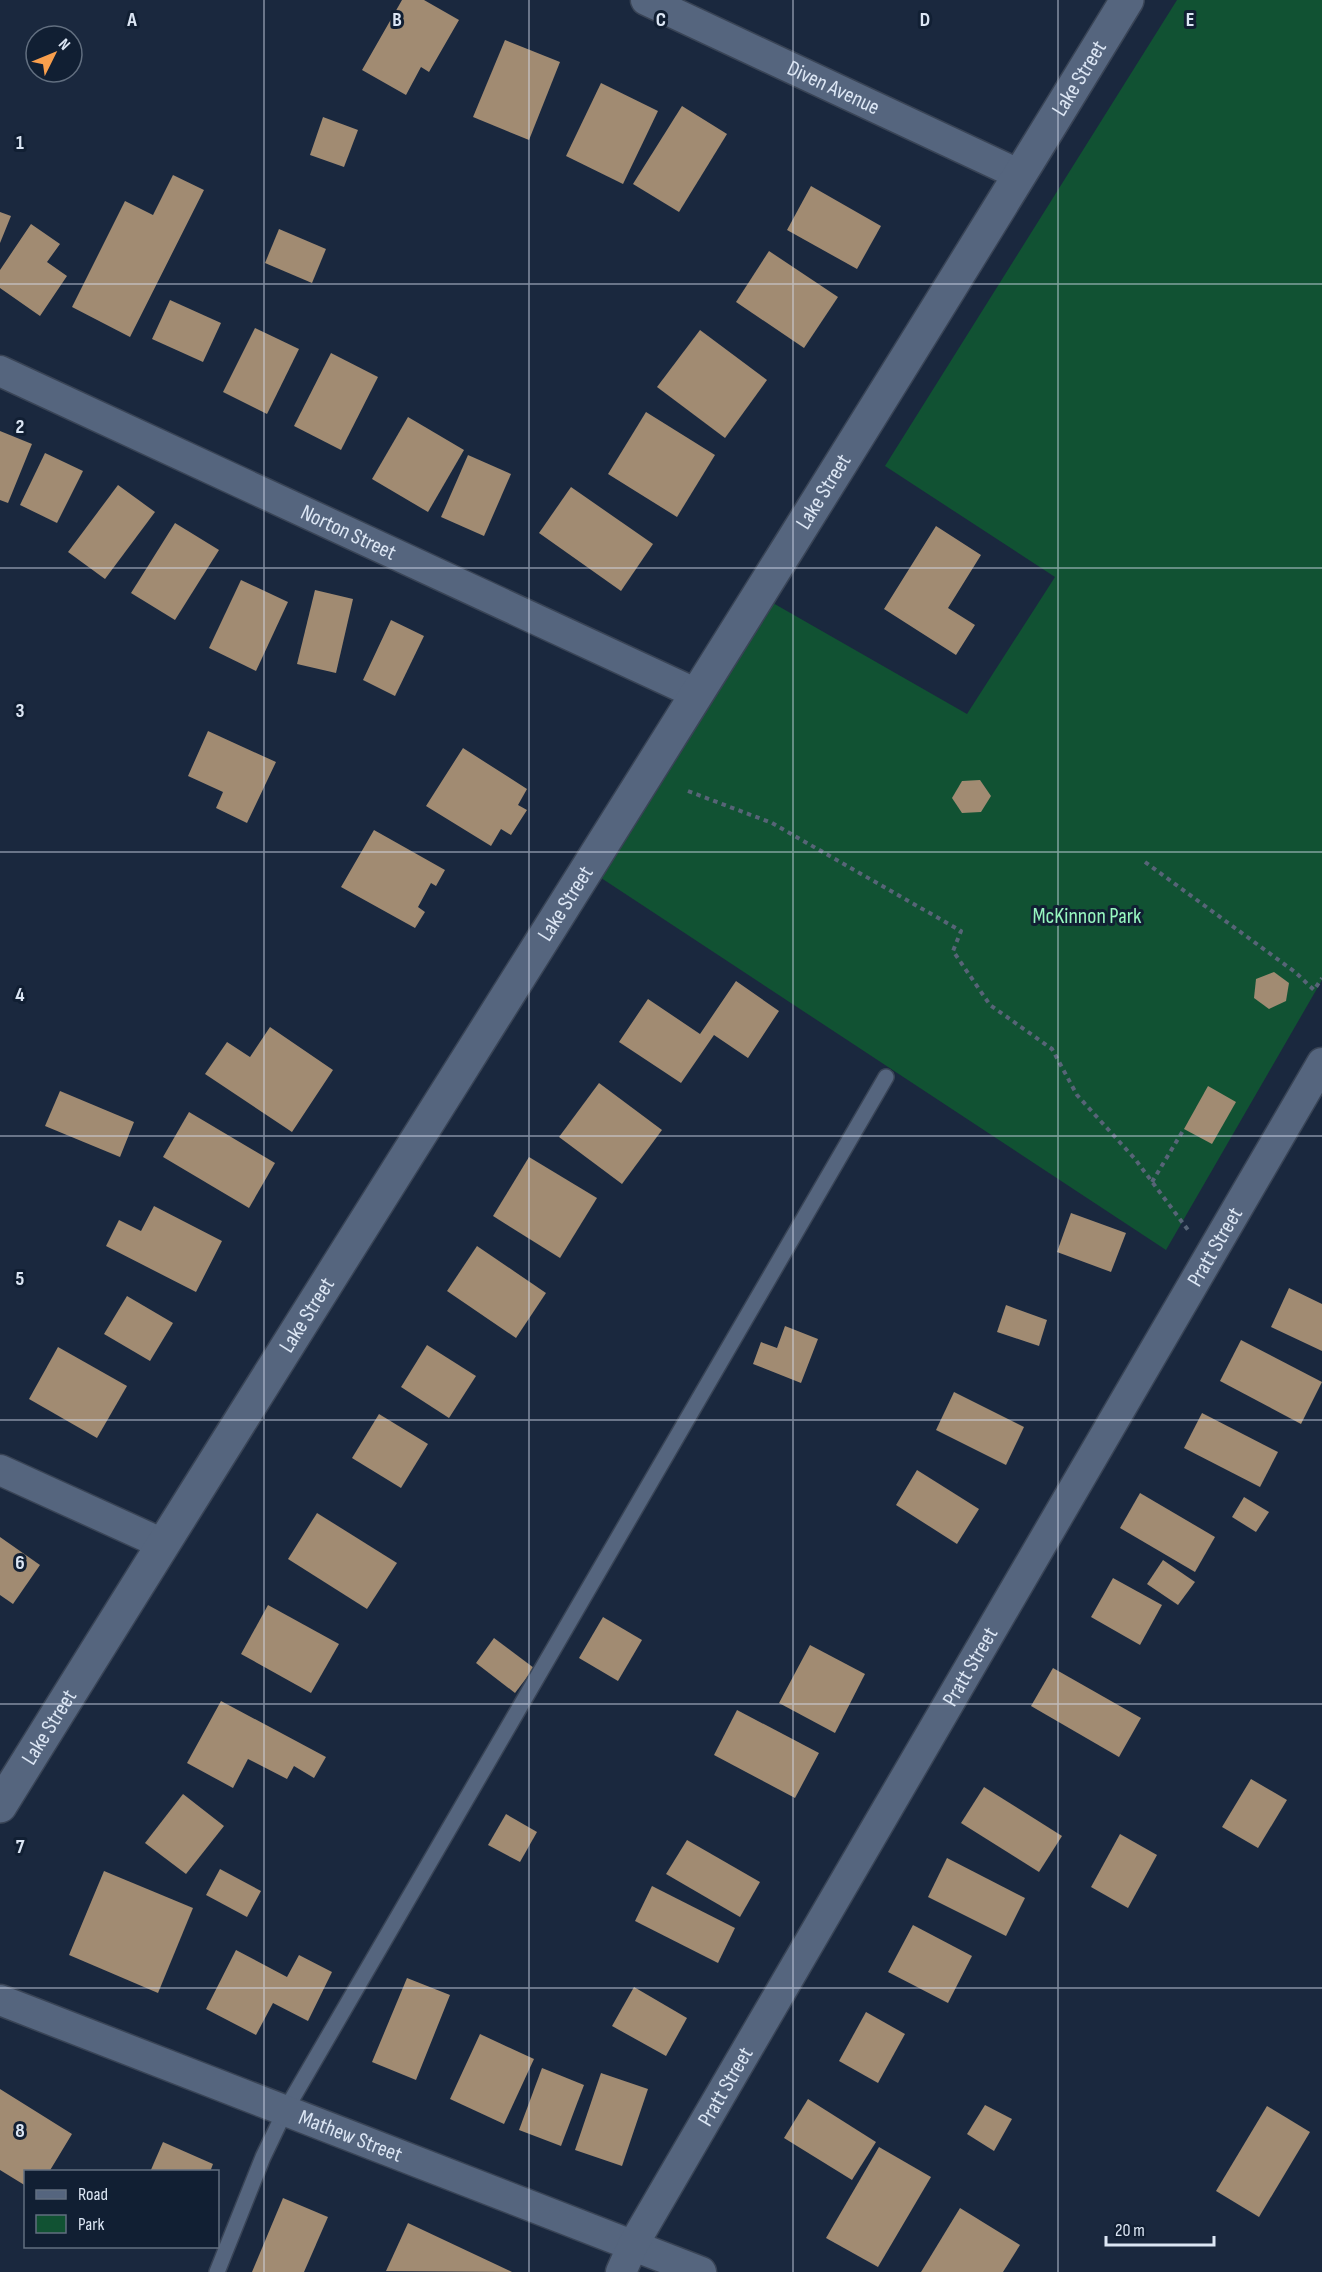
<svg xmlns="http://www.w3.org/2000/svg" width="1322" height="2272" viewBox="0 0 1322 2272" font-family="'Sofia Sans Condensed',sans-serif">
	<rect width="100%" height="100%" fill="#1a283e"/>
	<!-- green -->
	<path fill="#115233" d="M 1177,0 L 1322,0 L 1322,980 L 1166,1250 L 589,870 L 759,595 L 967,714 L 1055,577 L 885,466 Z"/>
	<!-- building -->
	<g fill="#a18b72">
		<path d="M 402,0 L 424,0 L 459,20 L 429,72 L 421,67 L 406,95 L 362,70 Z"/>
		<path d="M 505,40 L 560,62 L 529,140 L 473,117 Z"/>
		<path d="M 601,83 L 658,111 L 623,184 L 566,156 Z"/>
		<path d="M 682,106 L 727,134 L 679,212 L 633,184 Z"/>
		<path d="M 323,117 L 358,130 L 344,167 L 310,155 Z"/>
		<path d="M 173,175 L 204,190 L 130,337 L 72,307 L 125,201 L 153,215 Z"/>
		<path d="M 811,186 L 881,226 L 857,269 L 787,230 Z"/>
		<path d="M 0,212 L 11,216 L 0,243 Z"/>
		<path d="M 31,224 L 60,244 L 47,262 L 67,276 L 40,316 L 0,288 L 0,270 Z"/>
		<path d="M 279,229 L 326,249 L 312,283 L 265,263 Z"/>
		<path d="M 769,251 L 838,297 L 804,348 L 736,302 Z"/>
		<path d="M 170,300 L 221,323 L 203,362 L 152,339 Z"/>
		<path d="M 255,328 L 299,349 L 267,414 L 223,392 Z"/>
		<path d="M 700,330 L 767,380 L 725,438 L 657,387 Z"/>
		<path d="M 331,353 L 378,377 L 341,450 L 294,426 Z"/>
		<path d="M 646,412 L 715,455 L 677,517 L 608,474 Z"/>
		<path d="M 408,417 L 464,450 L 428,512 L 372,479 Z"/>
		<path d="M 0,431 L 32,444 L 8,503 L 0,500 Z"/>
		<path d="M 45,453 L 83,471 L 57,523 L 20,505 Z"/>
		<path d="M 468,455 L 511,474 L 484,536 L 441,517 Z"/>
		<path d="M 118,485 L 155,512 L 105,579 L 68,552 Z"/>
		<path d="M 571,487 L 653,544 L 621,591 L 539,533 Z"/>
		<path d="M 175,523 L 219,550 L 175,620 L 131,593 Z"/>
		<path d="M 936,526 L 981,555 L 948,608 L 975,625 L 956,655 L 884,609 Z"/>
		<path d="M 241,580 L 288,602 L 256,671 L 209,648 Z"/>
		<path d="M 315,590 L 353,599 L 336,673 L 297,664 Z"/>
		<path d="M 391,620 L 424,636 L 395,696 L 363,680 Z"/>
		<path d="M 208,731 L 276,762 L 247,823 L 216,808 L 223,792 L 188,776 Z"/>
		<path d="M 463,748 L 527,789 L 518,805 L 527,810 L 511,835 L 501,829 L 491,846 L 426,806 Z"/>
		<path d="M 980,780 L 991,796 L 981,812 L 962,813 L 952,798 L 962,781 Z"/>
		<path d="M 374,830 L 445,870 L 436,886 L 431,883 L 418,907 L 425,912 L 415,928 L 341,887 Z"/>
		<path d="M 1274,972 L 1289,983 L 1286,1001 L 1269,1009 L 1254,998 L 1256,979 Z"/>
		<path d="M 736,981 L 779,1011 L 748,1058 L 714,1035 L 681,1083 L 619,1042 L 648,999 L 700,1034 Z"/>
		<path d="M 270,1027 L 333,1070 L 292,1132 L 205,1074 L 227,1042 L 250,1057 Z"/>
		<path d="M 599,1083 L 662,1130 L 622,1184 L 559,1137 Z"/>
		<path d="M 1208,1086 L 1236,1102 L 1212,1144 L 1184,1129 Z"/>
		<path d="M 60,1091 L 134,1122 L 120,1157 L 45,1126 Z"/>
		<path d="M 189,1112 L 275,1163 L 249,1208 L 163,1157 Z"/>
		<path d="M 529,1157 L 597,1198 L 560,1258 L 493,1216 Z"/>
		<path d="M 154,1206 L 222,1241 L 196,1292 L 106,1246 L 119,1220 L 141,1231 Z"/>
		<path d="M 1071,1213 L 1126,1233 L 1111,1272 L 1057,1252 Z"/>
		<path d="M 477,1246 L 546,1293 L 516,1338 L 447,1291 Z"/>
		<path d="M 1289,1288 L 1322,1304 L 1322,1351 L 1271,1327 Z"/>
		<path d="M 127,1296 L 173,1323 L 150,1361 L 104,1334 Z"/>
		<path d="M 1006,1305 L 1047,1320 L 1039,1346 L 997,1332 Z"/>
		<path d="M 785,1326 L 818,1339 L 801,1383 L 753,1364 L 761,1342 L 777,1348 Z"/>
		<path d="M 1241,1340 L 1322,1382 L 1301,1424 L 1220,1381 Z"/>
		<path d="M 427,1345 L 476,1376 L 449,1418 L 401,1387 Z"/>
		<path d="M 58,1347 L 127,1386 L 97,1438 L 29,1399 Z"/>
		<path d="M 954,1392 L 1024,1427 L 1006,1465 L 936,1430 Z"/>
		<path d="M 1202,1413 L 1278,1452 L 1260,1487 L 1184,1448 Z"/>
		<path d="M 379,1414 L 428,1444 L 401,1488 L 352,1458 Z"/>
		<path d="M 917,1470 L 979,1509 L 957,1544 L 896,1505 Z"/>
		<path d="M 1140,1493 L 1215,1537 L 1195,1572 L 1120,1528 Z"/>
		<path d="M 1244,1497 L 1269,1512 L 1256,1532 L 1232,1517 Z"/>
		<path d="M 317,1513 L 397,1563 L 367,1609 L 288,1559 Z"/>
		<path d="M 0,1537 L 40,1565 L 13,1604 L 0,1595 Z"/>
		<path d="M 1163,1560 L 1195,1582 L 1178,1605 L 1147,1584 Z"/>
		<path d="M 1113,1578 L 1162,1605 L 1140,1645 L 1091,1617 Z"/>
		<path d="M 268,1605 L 339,1644 L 311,1693 L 241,1654 Z"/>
		<path d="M 603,1617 L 642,1640 L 618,1681 L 579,1658 Z"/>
		<path d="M 494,1638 L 534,1668 L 515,1693 L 476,1663 Z"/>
		<path d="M 810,1645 L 865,1674 L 835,1733 L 779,1703 Z"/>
		<path d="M 1053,1668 L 1141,1718 L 1119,1757 L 1031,1706 Z"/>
		<path d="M 221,1701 L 326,1757 L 314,1778 L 294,1766 L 287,1779 L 248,1759 L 233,1788 L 187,1763 Z"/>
		<path d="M 737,1710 L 819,1753 L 795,1798 L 714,1755 Z"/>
		<path d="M 1251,1779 L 1287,1800 L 1258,1848 L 1222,1827 Z"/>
		<path d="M 984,1787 L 1062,1836 L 1039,1872 L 961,1823 Z"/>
		<path d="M 183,1794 L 224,1826 L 186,1874 L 145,1843 Z"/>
		<path d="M 506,1814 L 537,1832 L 520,1862 L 488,1845 Z"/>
		<path d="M 1120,1834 L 1157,1855 L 1128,1908 L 1091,1887 Z"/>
		<path d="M 687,1840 L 760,1882 L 740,1917 L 666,1874 Z"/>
		<path d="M 947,1858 L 1025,1898 L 1006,1936 L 928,1897 Z"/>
		<path d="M 220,1869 L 261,1891 L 247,1917 L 206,1895 Z"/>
		<path d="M 104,1871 L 193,1908 L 158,1993 L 69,1955 Z"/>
		<path d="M 652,1886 L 735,1928 L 718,1963 L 635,1921 Z"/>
		<path d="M 913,1925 L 972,1956 L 948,2003 L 888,1972 Z"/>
		<path d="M 236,1950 L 287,1977 L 299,1955 L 332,1972 L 308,2021 L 273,2003 L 256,2035 L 206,2009 Z"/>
		<path d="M 407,1978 L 450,1995 L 416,2080 L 372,2062 Z"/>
		<path d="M 634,1987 L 687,2018 L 666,2056 L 612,2026 Z"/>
		<path d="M 866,2012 L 905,2034 L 878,2083 L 839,2061 Z"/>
		<path d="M 480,2034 L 534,2059 L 504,2124 L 450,2099 Z"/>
		<path d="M 542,2068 L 584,2085 L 561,2146 L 519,2130 Z"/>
		<path d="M 601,2073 L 648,2089 L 622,2166 L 575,2150 Z"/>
		<path d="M 0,2089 L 72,2134 L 49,2172 L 26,2172 L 26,2186 L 0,2170 Z"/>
		<path d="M 808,2099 L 876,2142 L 852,2180 L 784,2138 Z"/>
		<path d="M 985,2105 L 1012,2119 L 994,2151 L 967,2134 Z"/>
		<path d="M 1267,2106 L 1310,2132 L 1259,2217 L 1216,2191 Z"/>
		<path d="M 163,2142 L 213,2164 L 210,2172 L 150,2172 Z"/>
		<path d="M 879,2147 L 931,2177 L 878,2267 L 826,2238 Z"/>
		<path d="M 283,2198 L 328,2217 L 304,2272 L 252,2272 Z"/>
		<path d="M 960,2208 L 1020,2245 L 1003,2272 L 921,2272 Z"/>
		<path d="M 408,2223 L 512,2272 L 386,2271 Z"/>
	</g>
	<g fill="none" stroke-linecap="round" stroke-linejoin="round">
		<defs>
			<path id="lane" d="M 217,2272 L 263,2157 L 285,2111 L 886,1077"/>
			<g id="street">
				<path id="s1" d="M 646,0 L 1020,175"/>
				<path id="s2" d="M 0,371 L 697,694"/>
				<path d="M 0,1470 L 163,1544"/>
				<path id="s3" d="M 0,2000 L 701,2272"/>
				<path id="s4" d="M 621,2272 L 633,2245 L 1322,1063"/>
			</g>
			<g id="secondary">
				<path id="s5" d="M 0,1806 C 374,1203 757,606 1127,0"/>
			</g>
		</defs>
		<!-- lane casing -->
		<use href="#lane" stroke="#394456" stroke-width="18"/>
		<!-- street casing -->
		<use href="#street" stroke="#394456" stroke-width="33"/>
		<!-- secondary casing -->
		<use href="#secondary" stroke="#394456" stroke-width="36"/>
		<!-- path -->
		<g stroke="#576477" stroke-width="4" stroke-dasharray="4.5 4.5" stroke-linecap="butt">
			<path d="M 688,791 L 772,823 L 961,931 L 953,951 L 990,1005 L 1052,1049 L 1077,1095 L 1135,1159 L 1188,1230"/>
			<path d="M 1145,862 L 1295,972 L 1314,990 L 1322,978"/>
			<path d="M 1152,1182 L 1184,1129"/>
		</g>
		<!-- lane -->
		<use href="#lane" stroke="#55657e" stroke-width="15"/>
		<!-- street -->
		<use href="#street" stroke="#55657e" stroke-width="30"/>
		<!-- secondary -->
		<use href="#secondary" stroke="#55657e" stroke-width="33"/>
	</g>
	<!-- grid -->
	<path fill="none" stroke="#dce6f4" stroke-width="1.5" stroke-opacity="0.55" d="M 264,0 L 264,2272M 529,0 L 529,2272M 793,0 L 793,2272M 1058,0 L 1058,2272M 0,284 L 1322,284M 0,568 L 1322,568M 0,852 L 1322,852M 0,1136 L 1322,1136M 0,1420 L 1322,1420M 0,1704 L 1322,1704M 0,1988 L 1322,1988"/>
	<g text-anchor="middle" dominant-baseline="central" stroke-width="6" stroke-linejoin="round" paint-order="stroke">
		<!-- street labels -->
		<g font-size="22" fill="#dce6f4" stroke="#111f33">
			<text stroke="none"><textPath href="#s5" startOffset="2037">Lake Street</textPath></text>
			<text stroke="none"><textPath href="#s1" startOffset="207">Diven Avenue</textPath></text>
			<text stroke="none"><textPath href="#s5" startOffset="1551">Lake Street</textPath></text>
			<text stroke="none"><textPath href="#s2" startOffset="384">Norton Street</textPath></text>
			<text stroke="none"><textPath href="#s5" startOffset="1065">Lake Street</textPath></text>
			<text stroke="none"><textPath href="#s4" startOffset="1185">Pratt Street</textPath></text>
			<text stroke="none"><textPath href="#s5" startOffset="579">Lake Street</textPath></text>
			<text stroke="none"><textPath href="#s4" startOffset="699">Pratt Street</textPath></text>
			<text stroke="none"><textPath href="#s5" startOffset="93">Lake Street</textPath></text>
			<text stroke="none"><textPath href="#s4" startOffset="213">Pratt Street</textPath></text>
			<text stroke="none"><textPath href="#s3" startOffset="376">Mathew Street</textPath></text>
		</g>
		<!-- park labels -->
		<g font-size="22" fill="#97f7c0" stroke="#111f33">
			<text x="1087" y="916">McKinnon Park</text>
		</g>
	</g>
	<g font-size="20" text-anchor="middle" font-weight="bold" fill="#dce6f4" stroke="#111f33" stroke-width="6" stroke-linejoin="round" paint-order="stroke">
		<text x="132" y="26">A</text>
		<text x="397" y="26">B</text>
		<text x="661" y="26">C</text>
		<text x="925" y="26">D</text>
		<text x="1190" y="26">E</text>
		<text x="20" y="149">1</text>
		<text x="20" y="433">2</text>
		<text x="20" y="717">3</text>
		<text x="20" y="1001">4</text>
		<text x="20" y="1285">5</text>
		<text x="20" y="1569">6</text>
		<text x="20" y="1853">7</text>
		<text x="20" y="2137">8</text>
	</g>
	<!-- legend -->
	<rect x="24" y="2170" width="195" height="78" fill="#111f33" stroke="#626f80" stroke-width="1.5"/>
	<rect x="36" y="2190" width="30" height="9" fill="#55657e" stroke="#626f80" stroke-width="1.5"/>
	<text x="78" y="2200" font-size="18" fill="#dce6f4">Road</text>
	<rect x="36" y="2215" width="30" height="18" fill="#115233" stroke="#626f80" stroke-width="1.5"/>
	<text x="78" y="2230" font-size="18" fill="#dce6f4">Park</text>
	<!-- north arrow -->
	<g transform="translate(54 54) rotate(47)"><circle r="28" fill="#111f33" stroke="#626f80" stroke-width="1.5"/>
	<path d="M0-4.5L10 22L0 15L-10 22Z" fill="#f99f4d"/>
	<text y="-9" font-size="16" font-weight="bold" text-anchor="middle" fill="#dce6f4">N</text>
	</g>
	<!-- scale -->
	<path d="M1106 2236v9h108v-9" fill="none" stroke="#dce6f4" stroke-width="3"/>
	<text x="1115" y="2236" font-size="18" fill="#dce6f4" stroke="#111f33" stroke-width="4.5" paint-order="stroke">20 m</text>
</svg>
